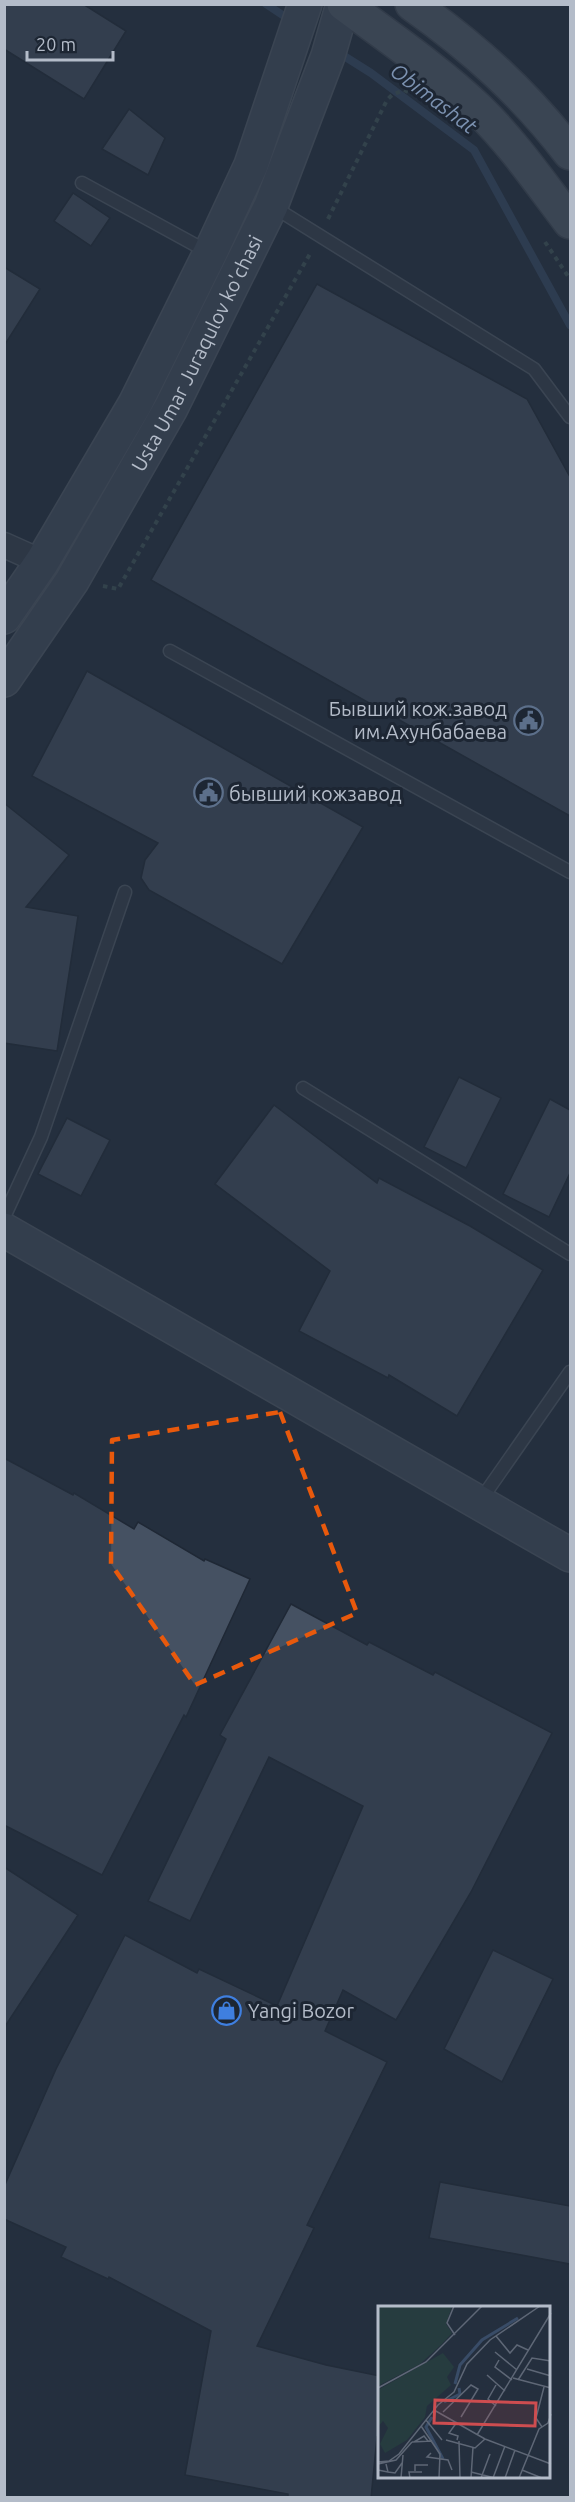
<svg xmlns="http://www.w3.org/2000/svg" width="575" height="2502" viewBox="0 0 575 2502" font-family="Ubuntu,sans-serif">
	<rect width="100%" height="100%" fill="#242f3e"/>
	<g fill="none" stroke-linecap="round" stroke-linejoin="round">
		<!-- stream -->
		<g stroke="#394c67" stroke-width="8">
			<path d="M 266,4 L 293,22"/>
			<path d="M 336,51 L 371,73 L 474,150 L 570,325"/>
		</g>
	</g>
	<!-- building -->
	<g fill="#455162" stroke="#1f2835" stroke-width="1.5">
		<path d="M 4,4 L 83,4 L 126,31 L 84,99 L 4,49 Z"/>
		<path d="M 129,109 L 165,138 L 148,175 L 102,149 Z"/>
		<path d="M 73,193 L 110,218 L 91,246 L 54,221 Z"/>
		<path d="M 4,267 L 40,289 L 4,346 Z"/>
		<path d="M 317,284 L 527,399 L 570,477 L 570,816 L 151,580 Z"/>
		<path d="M 87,671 L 363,827 L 282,964 L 149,890 L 141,878 L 145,860 L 158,843 L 32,776 Z"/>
		<path d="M 4,803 L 69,855 L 26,907 L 78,916 L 57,1051 L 4,1043 Z"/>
		<path d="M 459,1077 L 501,1098 L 466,1168 L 424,1147 Z"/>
		<path d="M 550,1099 L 570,1110 L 570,1173 L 549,1217 L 503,1194 Z"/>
		<path d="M 274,1105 L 377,1183 L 379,1178 L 470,1226 L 543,1270 L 457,1416 L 389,1375 L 388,1378 L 299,1331 L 330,1271 L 215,1184 Z"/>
		<path d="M 67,1118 L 110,1140 L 81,1196 L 38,1174 Z"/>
		<path d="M 4,1458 L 73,1495 L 74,1493 L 134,1529 L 138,1522 L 204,1561 L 205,1559 L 250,1579 L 186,1717 L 184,1715 L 102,1875 L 4,1825 Z"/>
		<path d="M 291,1604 L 367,1645 L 369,1642 L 433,1675 L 435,1672 L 552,1733 L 471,1892 L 396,2020 L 343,1990 L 325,2031 L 387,2062 L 307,2225 L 314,2228 L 257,2346 L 326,2365 L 380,2376 L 380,2438 L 377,2437 L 371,2498 L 288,2498 L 288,2494 L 185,2475 L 211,2331 L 109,2277 L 108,2279 L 61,2257 L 66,2247 L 4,2219 L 4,2187 L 56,2069 L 125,1935 L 197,1973 L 199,1969 L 277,2006 L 363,1806 L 269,1757 L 190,1921 L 148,1901 L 226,1739 L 220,1735 Z"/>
		<path d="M 4,1867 L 78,1915 L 4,2028 Z"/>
		<path d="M 493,1950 L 553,1979 L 502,2082 L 444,2049 Z"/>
		<path d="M 440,2182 L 570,2206 L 570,2264 L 429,2238 Z"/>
	</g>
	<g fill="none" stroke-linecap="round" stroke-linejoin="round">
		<defs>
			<g id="lane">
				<path d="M 82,183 L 210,253"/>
				<path d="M 272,206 L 534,369 L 570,417"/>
				<path d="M 170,651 L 570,872"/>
				<path d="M 303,1088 L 570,1254"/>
				<path d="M 4,1217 L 41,1137 L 125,892"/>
				<path d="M 480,1501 L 570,1372"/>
			</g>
			<path id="street" d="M 4,545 L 42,562"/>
			<g id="secondary">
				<path d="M 4,617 L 42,562 L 135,404 L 210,253 L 251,165 L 305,4"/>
				<path id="s1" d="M 4,680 L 72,581 L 171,408 L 271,206 L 328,56 L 343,4"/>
				<path d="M 4,1230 L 570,1555"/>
			</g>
			<g id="primary">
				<path d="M 344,4 C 390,38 437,70 478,109 C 513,143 541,184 570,222"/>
				<path d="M 412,4 C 474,48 524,93 570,153"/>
			</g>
		</defs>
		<!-- lane casing -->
		<use href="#lane" stroke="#565f6c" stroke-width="15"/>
		<!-- street casing -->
		<use href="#street" stroke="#565f6c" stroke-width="27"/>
		<!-- secondary casing -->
		<use href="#secondary" stroke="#565f6c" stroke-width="36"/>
		<!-- primary casing -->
		<use href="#primary" stroke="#414a57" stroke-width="36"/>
		<!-- path -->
		<g stroke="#44595c" stroke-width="4" stroke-dasharray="4.5 4.5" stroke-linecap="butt">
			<path d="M 328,219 L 387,100 L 392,95 L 404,90 L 408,92"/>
			<path d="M 545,242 L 570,279"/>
			<path d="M 103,586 L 118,589 L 311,252"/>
		</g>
		<!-- lane -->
		<use href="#lane" stroke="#38414e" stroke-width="12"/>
		<!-- street -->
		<use href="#street" stroke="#38414e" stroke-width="24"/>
		<!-- secondary -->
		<use href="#secondary" stroke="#465061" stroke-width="33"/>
		<!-- primary -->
		<use href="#primary" stroke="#56606e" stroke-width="33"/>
	</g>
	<!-- marked area -->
	<path d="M0 0H575V2502H0ZM 280,1412 L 357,1613 L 195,1685 L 111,1564 L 112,1440 Z" fill="#242f3e" fill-opacity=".55" fill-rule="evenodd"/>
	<path fill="none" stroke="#e8590c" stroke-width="4.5" stroke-dasharray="12 8" stroke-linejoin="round" d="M 280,1412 L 357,1613 L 195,1685 L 111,1564 L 112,1440 Z"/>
	<!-- icons -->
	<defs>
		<symbol id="civic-ring" viewBox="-11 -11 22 22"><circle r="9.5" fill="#1d2633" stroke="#5c6f8a" stroke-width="1.5"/><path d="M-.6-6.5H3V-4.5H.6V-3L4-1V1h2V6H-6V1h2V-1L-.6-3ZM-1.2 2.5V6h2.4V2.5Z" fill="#5c6f8a"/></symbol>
		<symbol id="shop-ring" viewBox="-11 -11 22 22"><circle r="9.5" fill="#1d2633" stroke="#3f7fe0" stroke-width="1.5"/><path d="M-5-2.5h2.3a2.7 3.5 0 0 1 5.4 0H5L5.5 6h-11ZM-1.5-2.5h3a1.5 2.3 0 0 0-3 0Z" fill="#3f7fe0"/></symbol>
	</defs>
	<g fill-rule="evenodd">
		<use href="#civic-ring" x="512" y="704" width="33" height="33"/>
		<use href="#civic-ring" x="192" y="776" width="33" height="33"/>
		<use href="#shop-ring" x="210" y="1994" width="33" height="33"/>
	</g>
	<g text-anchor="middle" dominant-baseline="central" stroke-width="6" stroke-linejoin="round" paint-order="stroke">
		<!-- street labels -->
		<g font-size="20" fill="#b4bcc9" stroke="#1d2633">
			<text stroke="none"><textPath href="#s1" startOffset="380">Usta Umar Juraqulov ko'chasi</textPath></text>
		</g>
		<!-- poi labels -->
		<g font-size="20" fill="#b4bcc9" stroke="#1d2633" text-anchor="start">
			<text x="507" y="708" text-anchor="end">Бывший кож.завод<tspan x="507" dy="23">им.Ахунбабаева</tspan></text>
			<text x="229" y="793">бывший кожзавод</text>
			<text x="248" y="2010">Yangi Bozor</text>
		</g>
		<!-- water labels -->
		<g font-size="21" font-style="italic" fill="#7c92b1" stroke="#1d2633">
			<text transform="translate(434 98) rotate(37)">Obimashat</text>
		</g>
	</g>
	<!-- overview -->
	<g transform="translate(378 2306)">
		<rect width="172" height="172" fill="#242f3e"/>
		<path d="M 0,0 L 74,0 L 68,18 L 74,27 L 63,39 L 42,58 L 0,80 ZM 65,47 L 76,61 L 69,71 L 73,79 L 49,100 L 47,111 L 29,134 L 7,147 L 2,138 L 10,122 L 5,115 L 0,121 L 0,84 Z" fill="#263c3f"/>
		<path fill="none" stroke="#394c67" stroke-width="3" d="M 77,78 L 82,59 L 104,34 L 140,12M 66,96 L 82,88 L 81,82M 54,111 L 48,121 L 65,153"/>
		<path fill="none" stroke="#5e6776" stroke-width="1.5" d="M 76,0 L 69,17 L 77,29M 118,30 L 132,47 L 139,39 L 150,44M 117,46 L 139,64M 121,54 L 117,61 L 134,74M 149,63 L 173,70M 109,69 L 127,85M 135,72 L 173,82M 140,74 L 154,52 L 173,55M 0,82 L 48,56 L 104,0M 118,100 L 110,93 L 118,79M 56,104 L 107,133 L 173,158M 65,106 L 93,79 L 100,83 L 83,111M 48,114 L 64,134M 79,116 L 71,127 L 80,130 L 79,134M 43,120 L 62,148 L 61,172M 164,121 L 158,112 L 166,81M 99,129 L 173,7M 68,134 L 97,142 L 107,133M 81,135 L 82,172M 34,136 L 54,135M 36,136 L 46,130 L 50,135M 53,147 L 49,151 L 70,154 L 74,164M 0,156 L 11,155 L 21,148 L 60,99 L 76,86 L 89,58 L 112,34 L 162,0M 0,158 L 18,154 L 34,136M 0,164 L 10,166 L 8,158M 144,164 L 164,172M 37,165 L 37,159 L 50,159M 10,166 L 17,167 L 24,157M 93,166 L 117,172M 23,172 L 25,149M 32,172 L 31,166 L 44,166M 93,172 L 95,141M 103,172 L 112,148M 115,172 L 127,140M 127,172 L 137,144M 141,172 L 161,123 L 170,117 L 173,108"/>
		<path fill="#ce4d50" fill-opacity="0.15" stroke="#ce4d50" stroke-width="3" d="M 57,94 L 158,97 L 157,120 L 56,117 Z"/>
		<rect width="172" height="172" fill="none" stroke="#b4bcc9" stroke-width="3"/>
	</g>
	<!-- border -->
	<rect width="575" height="2502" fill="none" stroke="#b4bcc9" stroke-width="12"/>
	<!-- scale -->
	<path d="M27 51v9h86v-9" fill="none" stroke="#b4bcc9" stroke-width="3"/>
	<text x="36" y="51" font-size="18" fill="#b4bcc9" stroke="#1d2633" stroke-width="4.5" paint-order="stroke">20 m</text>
</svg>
